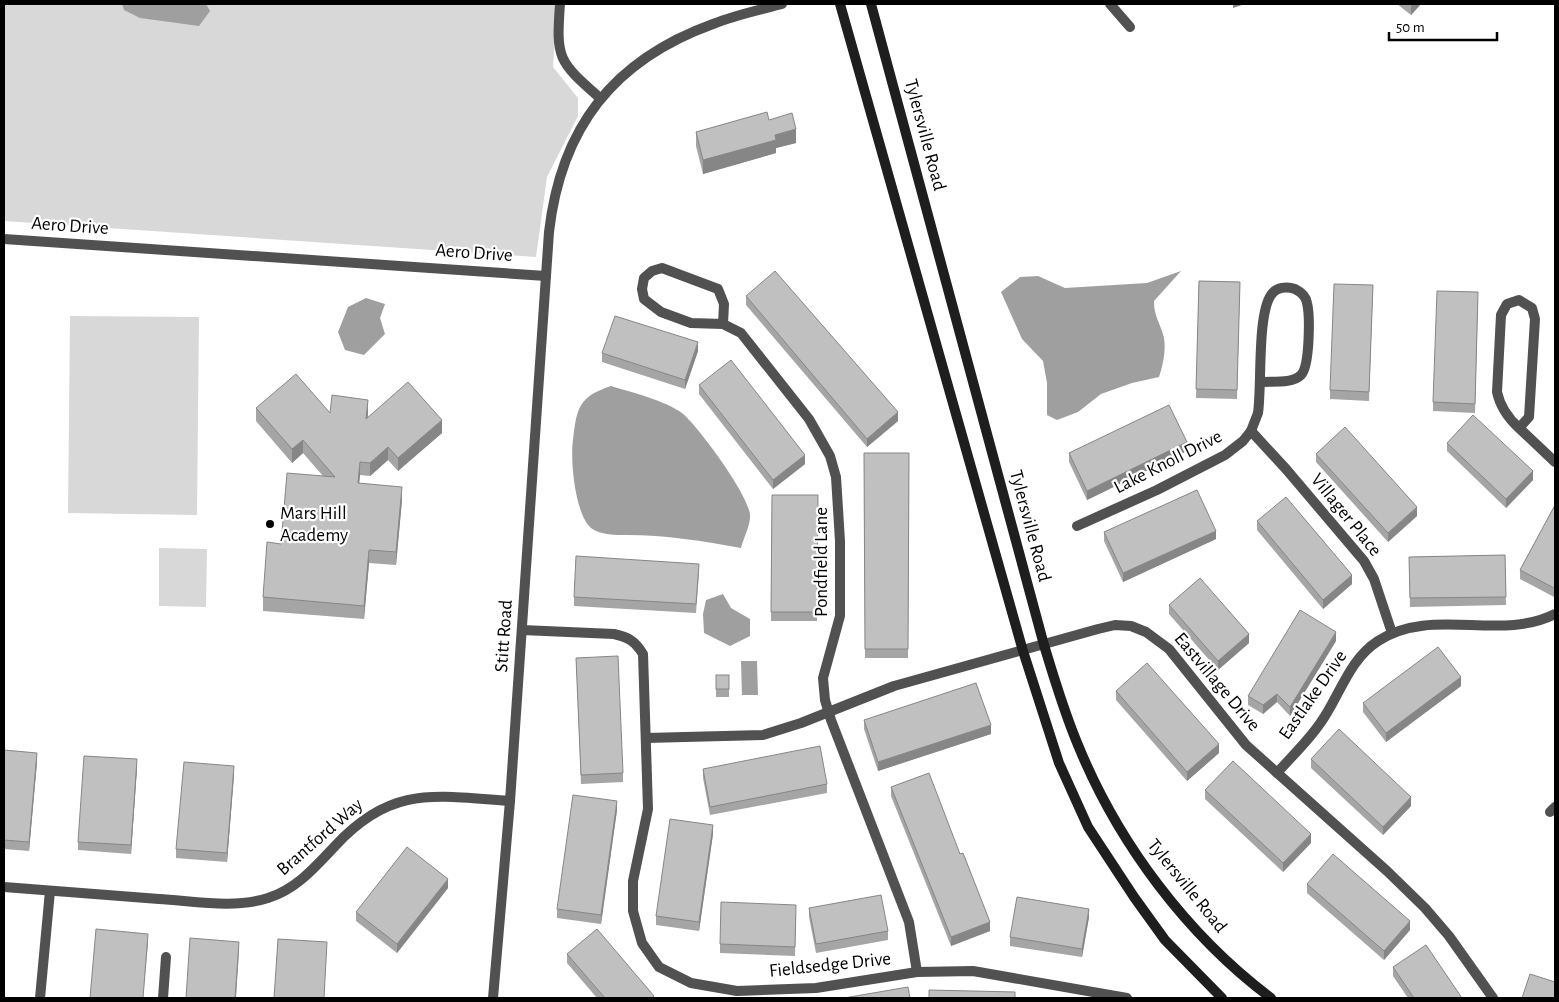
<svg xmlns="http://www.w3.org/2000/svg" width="1559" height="1002" viewBox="0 0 1559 1002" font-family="'Alegreya Sans',sans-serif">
	<rect width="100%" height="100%" fill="#fff"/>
	<!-- green -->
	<g fill="#d8d8d8">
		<path d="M 4,4 L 557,4 L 553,67 L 578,98 L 578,116 L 547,177 L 536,257 L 4,221 Z"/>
		<path d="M 70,316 L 199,317 L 197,515 L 68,513 Z"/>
		<path d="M 159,548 L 207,549 L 206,607 L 159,606 Z"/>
	</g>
	<!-- water -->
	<g fill="#9f9f9f">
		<path d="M 122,4 L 206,4 L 210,11 L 199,26 L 140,18 L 124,10 Z"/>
		<path d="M 1181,271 L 1154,301 C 1154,316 1159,321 1163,334 C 1167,347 1163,365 1159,377 L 1132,383 L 1101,394 L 1078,412 L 1057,420 L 1047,415 L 1047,383 L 1043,361 L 1022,339 L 1001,292 L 1020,277 L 1038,276 L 1065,288 L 1147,283 Z"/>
		<path d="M 366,298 L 385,304 L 380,318 L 385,334 L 364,355 L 345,350 L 338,332 L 348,307 Z"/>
		<path d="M 611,386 C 631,392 666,401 682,413 C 698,426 749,495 750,515 C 751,524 743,539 741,548 C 703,541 666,535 627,535 C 617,535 599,535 591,528 C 575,514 570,460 573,440 C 577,408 578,397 611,386 Z"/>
		<path d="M 723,594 L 731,608 L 750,619 L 750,636 L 730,646 L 704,633 L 703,614 L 706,600 Z"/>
		<path d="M 741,661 L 757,661 L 758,695 L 742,695 Z"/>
	</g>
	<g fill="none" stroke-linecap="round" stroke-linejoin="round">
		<!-- street -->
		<g stroke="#515151" stroke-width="10">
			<path d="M 560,4 C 556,59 558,61 600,98"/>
			<path d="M 1110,4 L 1130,27"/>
			<path d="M 4,239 L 546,276"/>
			<path d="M 723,324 L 724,304 L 718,289 L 662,268 L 652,271 L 644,278 L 642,289 L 644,299 L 661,312 L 691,323 L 723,324 L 741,333 L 809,419 L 830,456 L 836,477 L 840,541 L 840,616 L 823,678 L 825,700 L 831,720 L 909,922 L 917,972"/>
			<path d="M 1519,428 L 1529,417 L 1535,319 L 1532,308 L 1519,300 L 1507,304 L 1501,315 L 1497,392 C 1500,406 1508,418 1519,428 L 1555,462"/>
			<path d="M 1251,431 L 1286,469 L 1364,561 L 1374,579 L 1392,633"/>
			<path d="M 1077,526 L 1157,490 L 1225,455 L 1243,441 L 1251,431 L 1258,413 C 1262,386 1257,315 1271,295 C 1276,287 1287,286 1295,289 C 1301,292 1306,296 1307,303 C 1310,315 1310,366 1301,375 C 1292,384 1273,381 1261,382"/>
			<path d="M 522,630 L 614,634 C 628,637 635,641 643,654 L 648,809 L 633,881 L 633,911 L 642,943 L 659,967 L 691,983 L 737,991 L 816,988 L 917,972 L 973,971 L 1127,998"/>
			<path d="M 646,738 L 763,735 L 801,723 L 894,686 L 1098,629 L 1115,625 L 1131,626 L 1146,632 L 1169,649 L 1246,745 L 1387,871 L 1425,908 L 1449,936 L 1493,998"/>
			<path d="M 1277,773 C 1295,753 1315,734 1328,711 C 1343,686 1352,658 1378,641 C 1431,606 1500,642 1555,614"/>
			<path d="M 1550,812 L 1555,807"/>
			<path d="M 4,887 C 55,891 107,895 159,899 C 194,901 234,909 268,898 C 297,889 316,866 336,845 C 392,785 435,796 510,801"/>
			<path d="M 40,998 L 50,891"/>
			<path d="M 163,998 L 166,957"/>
			<path d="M 493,998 L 510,801 L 549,232 C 561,128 613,60 713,24 C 735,15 759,10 782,4"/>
		</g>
		<!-- secondary -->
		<g stroke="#1e1e1e" stroke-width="10">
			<path d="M 840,4 L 1023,651 L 1059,763 L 1088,827 L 1134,897 L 1165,940 L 1222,998"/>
			<path d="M 871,4 L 1044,645 C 1054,678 1064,712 1078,745 C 1118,843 1187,935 1271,998"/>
		</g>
	</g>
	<!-- wall -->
	<g fill="#a5a5a5">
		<path d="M 1397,4 L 1421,4 L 1411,15 Z"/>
		<path d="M 769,120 L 796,143 L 776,148 L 776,153 L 703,174 L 696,146 L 696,132 Z"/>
		<path d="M 1199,281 L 1240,282 L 1237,399 L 1196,398 Z"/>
		<path d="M 1373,285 L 1369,401 L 1330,399 L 1330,390 Z"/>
		<path d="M 746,296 L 898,421 L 867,447 L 746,305 Z"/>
		<path d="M 1478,301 L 1475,413 L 1433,411 L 1433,402 Z"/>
		<path d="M 698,351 L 685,389 L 602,362 L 602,353 Z"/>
		<path d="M 699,385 L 805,464 L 773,489 L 699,394 Z"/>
		<path d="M 256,408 L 330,413 L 368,413 L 368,417 L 442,433 L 398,471 L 388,460 L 370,476 L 360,475 L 359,483 L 402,500 L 396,565 L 369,563 L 364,619 L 263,611 L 263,597 L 281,544 L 323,476 L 303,453 L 292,463 L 256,421 Z"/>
		<path d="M 1447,443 L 1533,480 L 1506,508 L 1447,451 Z"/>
		<path d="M 1187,451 L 1087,500 L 1069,462 L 1069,453 Z"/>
		<path d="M 864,453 L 909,453 L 908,658 L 865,658 Z"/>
		<path d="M 1316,454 L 1417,516 L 1388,542 L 1316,462 Z"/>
		<path d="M 772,495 L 818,495 L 817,621 L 771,621 Z"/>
		<path d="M 1555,505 L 1554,597 L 1520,579 L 1520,570 Z"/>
		<path d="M 1257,521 L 1352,584 L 1323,609 L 1257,530 Z"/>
		<path d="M 1104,532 L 1216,539 L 1123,582 L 1104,541 Z"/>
		<path d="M 1505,555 L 1506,605 L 1410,607 L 1409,557 Z"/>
		<path d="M 699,573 L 696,613 L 574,606 L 574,597 Z"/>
		<path d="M 1169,605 L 1249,643 L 1218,670 L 1169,614 Z"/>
		<path d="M 1336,641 L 1290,716 L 1277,702 L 1263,714 L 1248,705 L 1248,696 Z"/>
		<path d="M 576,658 L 623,773 L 623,782 L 581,784 Z"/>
		<rect x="716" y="675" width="13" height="22"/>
		<path d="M 1461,686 L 1386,742 L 1363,712 L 1363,703 Z"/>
		<path d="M 1116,691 L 1219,753 L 1187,781 L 1116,700 Z"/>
		<path d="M 864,720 L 991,734 L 878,771 L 864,729 Z"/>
		<path d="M 4,750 L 37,762 L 29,851 L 4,849 Z"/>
		<path d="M 1311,759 L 1411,806 L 1383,835 L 1311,768 Z"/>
		<path d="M 137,768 L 131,854 L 78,850 L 78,842 Z"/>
		<path d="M 703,769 L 827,784 L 827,793 L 710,815 L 703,778 Z"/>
		<path d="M 234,775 L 227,862 L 176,858 L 176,849 Z"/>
		<path d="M 891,787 L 960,854 L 990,931 L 951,946 L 891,796 Z"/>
		<path d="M 1205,790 L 1311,843 L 1283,872 L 1205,799 Z"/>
		<path d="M 617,810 L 601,924 L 557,918 L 557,909 Z"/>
		<path d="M 713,834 L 699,931 L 656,925 L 656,916 Z"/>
		<path d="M 1307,884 L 1410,930 L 1384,960 L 1307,893 Z"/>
		<path d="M 448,888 L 397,953 L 356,921 L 356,912 Z"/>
		<path d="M 809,908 L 888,931 L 888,940 L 816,953 L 809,917 Z"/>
		<path d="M 796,914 L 795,956 L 720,953 L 720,944 Z"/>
		<path d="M 1089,917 L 1082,957 L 1010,946 L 1010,937 Z"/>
		<path d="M 567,954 L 654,998 L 597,998 L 567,963 Z"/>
		<path d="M 1393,967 L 1462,998 L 1408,998 L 1393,976 Z"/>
	</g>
	<!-- shaded-wall -->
	<g fill="#868686">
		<path d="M 1233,4 L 1245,4 L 1233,8 Z"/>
		<path d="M 1411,4 L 1421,4 L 1411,15 Z"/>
		<path d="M 796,129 L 796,143 L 776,148 L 776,153 L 703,174 L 703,160 L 775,135 Z"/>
		<path d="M 698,342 L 698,351 L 685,389 L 685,380 Z"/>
		<path d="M 368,400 L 368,413 L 366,432 L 366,419 Z"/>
		<path d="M 898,412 L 898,421 L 867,447 L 867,439 Z"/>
		<path d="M 442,420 L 442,433 L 398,471 L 398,458 Z"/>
		<path d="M 303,440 L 303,453 L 292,463 L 292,449 Z"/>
		<path d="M 1187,442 L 1187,451 L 1087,500 L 1087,491 Z"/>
		<path d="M 388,447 L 388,460 L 370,476 L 370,463 Z"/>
		<path d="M 805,455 L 805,464 L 773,489 L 773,480 Z"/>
		<path d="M 360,462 L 360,475 L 358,496 L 358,483 Z"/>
		<path d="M 1533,471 L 1533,480 L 1506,508 L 1506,499 Z"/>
		<path d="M 402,487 L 402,500 L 396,565 L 396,552 Z"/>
		<path d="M 1417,507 L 1417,516 L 1388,542 L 1388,533 Z"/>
		<path d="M 1216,531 L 1216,539 L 1123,582 L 1123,573 Z"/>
		<path d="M 369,550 L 369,563 L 364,619 L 364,606 Z"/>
		<path d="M 1352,575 L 1352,584 L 1323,609 L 1323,600 Z"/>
		<path d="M 1555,585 L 1555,594 L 1554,597 L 1554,588 Z"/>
		<path d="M 1336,632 L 1336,641 L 1290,716 L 1290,707 Z"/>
		<path d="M 1249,634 L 1249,643 L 1218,670 L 1218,661 Z"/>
		<path d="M 1461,677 L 1461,686 L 1386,742 L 1386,733 Z"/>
		<path d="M 1277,694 L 1277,702 L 1263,714 L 1263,705 Z"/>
		<path d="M 991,725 L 991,734 L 878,771 L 878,762 Z"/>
		<path d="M 1219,744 L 1219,753 L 1187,781 L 1187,772 Z"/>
		<path d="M 37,753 L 37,762 L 29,851 L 29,842 Z"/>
		<path d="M 137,759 L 137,768 L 131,854 L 131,845 Z"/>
		<path d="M 234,766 L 234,775 L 227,862 L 227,853 Z"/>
		<path d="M 1411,797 L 1411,806 L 1383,835 L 1383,827 Z"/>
		<path d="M 617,801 L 617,810 L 601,924 L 601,915 Z"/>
		<path d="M 713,825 L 713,834 L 699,931 L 699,922 Z"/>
		<path d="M 1311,834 L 1311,843 L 1283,872 L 1283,863 Z"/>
		<path d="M 448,879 L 448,888 L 397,953 L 397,944 Z"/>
		<path d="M 1089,909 L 1089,917 L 1082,957 L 1082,949 Z"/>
		<path d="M 1410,921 L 1410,930 L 1384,960 L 1384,951 Z"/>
		<path d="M 990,922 L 990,931 L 951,946 L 951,937 Z"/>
		<path d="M 148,934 L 148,943 L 143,998 Z"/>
		<path d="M 239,942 L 239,951 L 236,998 L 235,998 Z"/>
	</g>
	<!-- building -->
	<g fill="#c0c0c0" stroke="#868686">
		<path d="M 767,112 L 769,120 L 792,113 L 796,129 L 775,135 L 776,140 L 703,160 L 696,132 Z"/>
		<path d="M 775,271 L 898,412 L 867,439 L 746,296 Z"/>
		<path d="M 1199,281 L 1240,282 L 1237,390 L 1196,389 Z"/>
		<path d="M 1334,284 L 1373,285 L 1369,392 L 1330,390 Z"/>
		<path d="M 1437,291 L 1478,292 L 1475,404 L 1433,402 Z"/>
		<path d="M 615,316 L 698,342 L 685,380 L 602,353 Z"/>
		<path d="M 731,360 L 805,455 L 773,480 L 699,385 Z"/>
		<path d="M 296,374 L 330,413 L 332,395 L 368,400 L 366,419 L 408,382 L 442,420 L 398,458 L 388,447 L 370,463 L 360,462 L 358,483 L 402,487 L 396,552 L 369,550 L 364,606 L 263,597 L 267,542 L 281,544 L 287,473 L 335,477 L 303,440 L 292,449 L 256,408 Z"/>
		<path d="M 1169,405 L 1187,442 L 1087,491 L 1069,453 Z"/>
		<path d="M 1473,415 L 1533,471 L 1506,499 L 1447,443 Z"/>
		<path d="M 1345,427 L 1417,507 L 1388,533 L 1316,454 Z"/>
		<path d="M 864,453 L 909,453 L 908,649 L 865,649 Z"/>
		<path d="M 1197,490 L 1216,531 L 1123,573 L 1104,532 Z"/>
		<path d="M 772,495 L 818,495 L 817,612 L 771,612 Z"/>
		<path d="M 1286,497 L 1352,575 L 1323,600 L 1257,521 Z"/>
		<path d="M 1555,505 L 1555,585 L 1554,588 L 1520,570 Z"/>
		<path d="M 1505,555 L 1506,597 L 1410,598 L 1409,557 Z"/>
		<path d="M 576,556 L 699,564 L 696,604 L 574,597 Z"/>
		<path d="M 1200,578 L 1249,634 L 1218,661 L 1169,605 Z"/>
		<path d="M 1300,610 L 1336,632 L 1290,707 L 1277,694 L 1263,705 L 1248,696 Z"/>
		<path d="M 1438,647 L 1461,677 L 1386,733 L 1363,703 Z"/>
		<path d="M 618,656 L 623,773 L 581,775 L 576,658 Z"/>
		<path d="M 1147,663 L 1219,744 L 1187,772 L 1116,691 Z"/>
		<rect x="716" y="675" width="13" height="14"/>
		<path d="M 976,683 L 991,725 L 878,762 L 864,720 Z"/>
		<path d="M 1339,729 L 1411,797 L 1383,827 L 1311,759 Z"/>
		<path d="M 820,746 L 827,784 L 710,807 L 703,769 Z"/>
		<path d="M 4,750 L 37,753 L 29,842 L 4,840 Z"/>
		<path d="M 84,756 L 137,759 L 131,845 L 78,842 Z"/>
		<path d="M 1233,761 L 1311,834 L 1283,863 L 1205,790 Z"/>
		<path d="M 184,762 L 234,766 L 227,853 L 176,849 Z"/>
		<path d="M 929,773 L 960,854 L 963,853 L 990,922 L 951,937 L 891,787 Z"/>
		<path d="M 573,795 L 617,801 L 601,915 L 557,909 Z"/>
		<path d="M 670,819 L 713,825 L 699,922 L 656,916 Z"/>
		<path d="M 407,847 L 448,879 L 397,944 L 356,912 Z"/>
		<path d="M 1333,854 L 1410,921 L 1384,951 L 1307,884 Z"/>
		<path d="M 881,895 L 888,931 L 816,944 L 809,908 Z"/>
		<path d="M 1017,897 L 1089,909 L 1082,949 L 1010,937 Z"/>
		<path d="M 721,902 L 796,905 L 795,947 L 720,944 Z"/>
		<path d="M 96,929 L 148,934 L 143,998 L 90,998 Z"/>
		<path d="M 597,929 L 654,996 L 651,998 L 605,998 L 567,954 Z"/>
		<path d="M 190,938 L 239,942 L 235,998 L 186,998 Z"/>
		<path d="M 278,939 L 327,942 L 324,998 L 274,998 Z"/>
		<path d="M 1426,945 L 1462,998 L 1414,998 L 1393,967 Z"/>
		<path d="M 1530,974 L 1555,982 L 1555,998 L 1522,998 Z"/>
		<path d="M 908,987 L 910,998 L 844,998 Z"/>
		<path d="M 929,990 L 1015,992 L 1015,998 L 929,998 Z"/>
	</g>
	<!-- markers -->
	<circle fill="#000" stroke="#fff" stroke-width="2" cx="270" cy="524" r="5"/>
	<g text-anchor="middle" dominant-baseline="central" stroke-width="4.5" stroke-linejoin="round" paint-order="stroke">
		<!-- street labels -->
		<g font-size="19" fill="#000" stroke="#fff">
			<text transform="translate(925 135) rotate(75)">Tylersville Road</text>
			<text transform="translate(70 226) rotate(4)">Aero Drive</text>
			<text transform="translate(474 253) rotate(4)">Aero Drive</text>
			<text transform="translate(1168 462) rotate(-27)">Lake Knoll Drive</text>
			<text transform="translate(1346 515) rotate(51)">Villager Place</text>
			<text transform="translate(1030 526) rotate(75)">Tylersville Road</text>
			<text transform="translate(821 562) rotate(-90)">Pondfield Lane</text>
			<text transform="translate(504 636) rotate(-86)">Stitt Road</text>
			<text transform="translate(1217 682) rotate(50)">Eastvillage Drive</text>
			<text transform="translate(1313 695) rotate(-55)">Eastlake Drive</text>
			<text transform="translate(320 837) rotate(-41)">Brantford Way</text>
			<text transform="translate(1187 886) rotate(51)">Tylersville Road</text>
			<text transform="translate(830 965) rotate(-6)">Fieldsedge Drive</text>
		</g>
		<!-- poi labels -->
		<g font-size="19" fill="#000" stroke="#fff" text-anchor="start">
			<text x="280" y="513">Mars Hill<tspan x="280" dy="22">Academy</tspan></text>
		</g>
	</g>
	<!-- border -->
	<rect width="1559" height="1002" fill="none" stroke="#000000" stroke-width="10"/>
	<!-- scale -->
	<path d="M1389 32v8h108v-8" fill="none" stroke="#000000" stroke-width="2.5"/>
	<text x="1396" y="32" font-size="15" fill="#000000" stroke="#ffffff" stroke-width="4" paint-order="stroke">50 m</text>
</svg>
